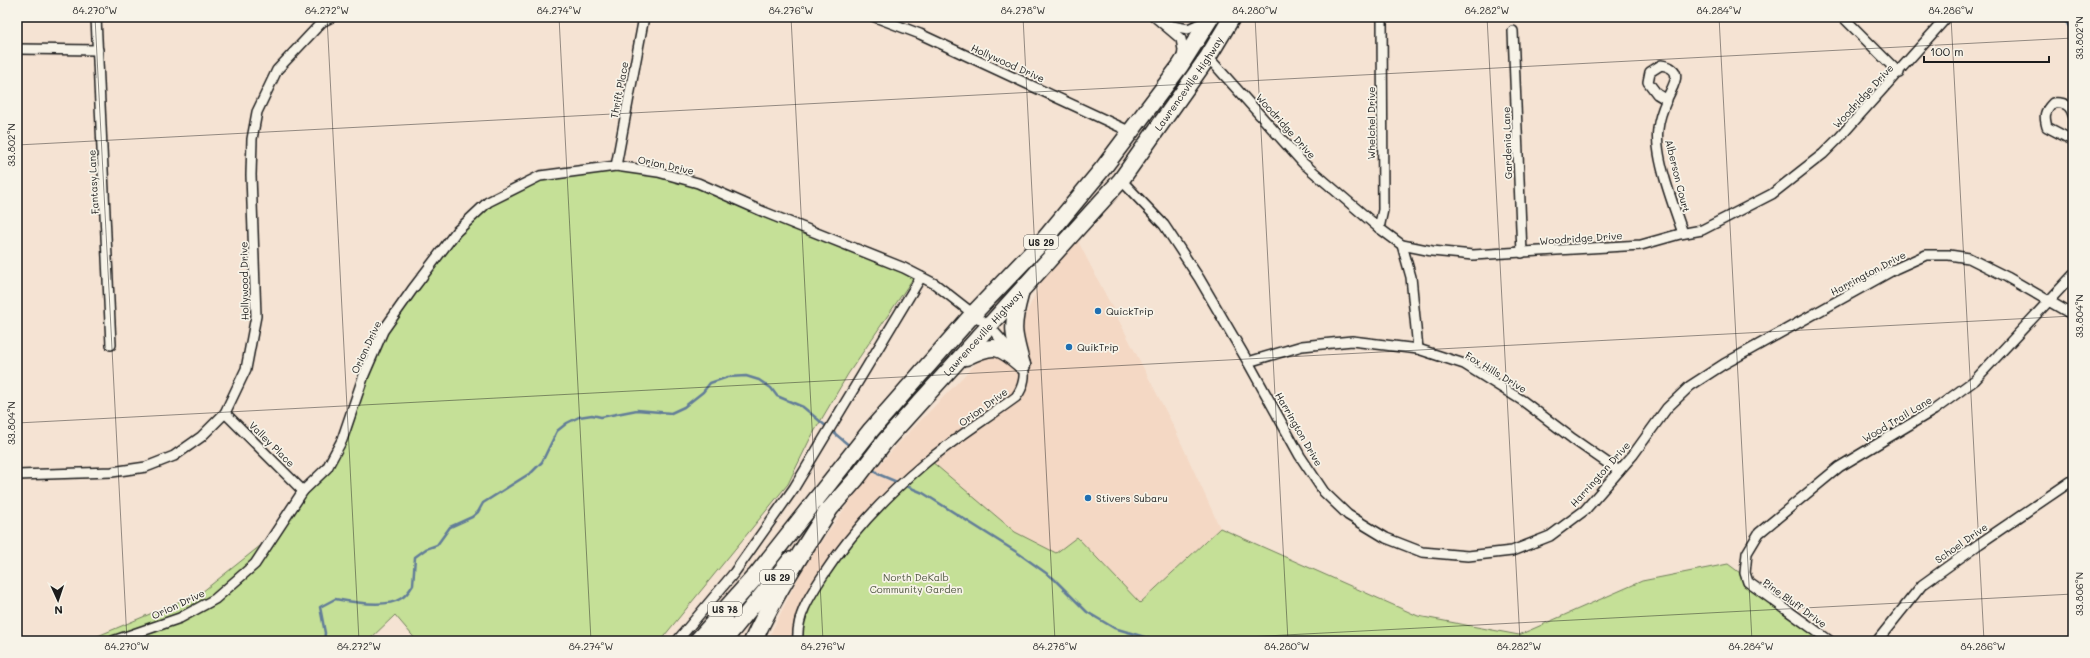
<svg xmlns="http://www.w3.org/2000/svg" width="2090" height="658" viewBox="0 0 2090 658" font-family="Mali,sans-serif">
	<rect width="100%" height="100%" fill="#f5e3d3"/>
	<filter id="ink" filterUnits="userSpaceOnUse"><feTurbulence type="fractalNoise" baseFrequency=".025" numOctaves="2"/><feDisplacementMap in="SourceGraphic" scale="8" xChannelSelector="R" yChannelSelector="G"/><feConvolveMatrix kernelMatrix="1 2 1 2 8 2 1 2 1" color-interpolation-filters="sRGB"/></filter>
	<g filter="url(#ink)">
		<!-- built -->
		<path fill="#f4d8c4" d="M 1068,222 L 1173,425 L 1220,528 L 1140,603 L 1077,538 L 1056,553 L 1015,532 L 931,461 L 801,624 L 803,641 L 767,641 L 803,568 L 859,488 L 898,444 L 988,351 L 1021,325 Z"/>
		<!-- green -->
		<g fill="#c5e097" stroke="#707e5a">
			<path d="M 618,170 L 713,187 L 914,277 L 848,374 L 810,439 L 788,484 L 660,641 L 417,641 L 395,615 L 368,641 L 86,641 L 202,592 L 260,546 L 333,465 L 376,342 L 452,233 L 494,198 L 537,174 Z"/>
			<path d="M 931,461 L 1015,532 L 1056,553 L 1077,537 L 1140,603 L 1220,528 L 1418,616 L 1519,635 L 1642,581 L 1728,564 L 1831,641 L 803,641 C 802,636 800,628 802,623 C 823,562 884,503 931,461 Z"/>
		</g>
		<g fill="none" stroke-linecap="round" stroke-linejoin="round">
			<!-- stream -->
			<g stroke="#627d98" stroke-width="2.5">
				<path d="M 2063,17 L 2073,33"/>
				<path d="M 872,468 L 878,474 L 923,493 L 1018,553 L 1053,578 L 1087,612 L 1114,628 L 1148,638 L 1153,641"/>
				<path d="M 324,641 L 325,633 L 320,607 L 335,599 C 351,602 386,608 400,599 C 406,596 410,590 413,585 L 415,557 L 426,549 L 437,545 L 450,527 L 472,517 L 478,512 L 483,503 L 532,472 L 542,462 L 557,431 L 567,423 L 579,417 L 592,415 L 601,417 L 637,410 L 671,413 L 684,407 L 703,392 L 710,383 L 728,377 L 746,376 L 759,380 L 771,388 L 777,396 L 803,407 L 851,447"/>
			</g>
			<defs>
				<g id="minor">
					<path d="M 96,17 L 111,345"/>
					<path d="M 875,17 L 920,34 L 1131,132"/>
					<path d="M 1155,17 L 1181,39 L 1183,50 L 1182,59"/>
					<path d="M 1843,17 L 1899,73"/>
					<path d="M 1167,25 L 1188,29 L 1204,22"/>
					<path d="M 1513,31 L 1522,253"/>
					<path d="M 17,49 L 98,50"/>
					<path d="M 1208,57 L 1303,163 L 1379,228 L 1402,245 L 1432,251 L 1473,255 L 1641,245 L 1680,234 L 1702,230 L 1772,194 L 1823,154 L 1839,138 L 1947,17"/>
					<path d="M 1667,100 L 1657,94 L 1648,82 L 1650,72 L 1661,65 C 1686,69 1673,85 1667,99 C 1663,108 1659,119 1658,129 C 1654,156 1674,207 1683,233"/>
					<path d="M 2073,115 C 2070,104 2063,102 2053,103 C 2044,112 2044,116 2047,127 L 2070,139 L 2073,139"/>
					<path d="M 616,166 L 644,17"/>
					<path d="M 1121,180 L 1164,225 L 1199,278 L 1248,362 L 1300,456 L 1324,492 L 1348,515 L 1386,538 L 1422,552 L 1468,556 L 1512,551 L 1550,536 L 1585,510 L 1633,455 L 1667,408 L 1690,386 L 1724,364 L 1895,269 L 1926,255 L 1949,255 L 1969,258 L 2007,277 L 2073,315"/>
					<path d="M 1379,228 L 1383,210 L 1382,17"/>
					<path d="M 1402,245 L 1411,277 L 1418,349"/>
					<path d="M 1248,362 L 1302,346 L 1352,341 L 1418,349 L 1464,364 L 1523,401 L 1573,439 L 1619,471"/>
					<path d="M 225,413 L 303,491"/>
					<path d="M 17,475 L 112,472 L 146,467 L 174,456 L 201,437 L 225,413 L 246,369 L 256,316 L 251,175 L 252,139 L 257,112 L 277,70 L 322,22 L 332,17"/>
					<path d="M 113,641 L 180,618 L 215,599 L 255,564 L 303,491 L 327,468 L 342,440 L 364,375 L 383,331 L 412,290 L 456,232 L 488,202 L 540,176 L 616,166 L 658,172 L 698,183 L 764,212 L 904,268 L 935,284 L 990,327 L 1011,351"/>
					<path d="M 677,641 L 734,573 L 794,488 L 921,277"/>
					<path d="M 798,641 C 796,617 809,597 822,577 C 850,534 886,496 925,463 C 954,439 986,419 1016,397 C 1023,388 1028,372 1020,362"/>
					<path d="M 1830,641 L 1748,582 L 1745,573 L 1747,553 L 1759,533 L 1839,467 L 1934,410 L 1975,380 L 2073,275"/>
					<path d="M 1877,641 L 1922,585 L 1979,544 L 2073,480"/>
				</g>
				<g id="primary">
					<path d="M 711,641 L 725,620"/>
					<path d="M 724,641 L 790,560"/>
				</g>
				<g id="trunk">
					<path d="M 1020,295 C 1011,328 1013,333 1022,365"/>
					<path d="M 966,357 C 995,343 999,345 1022,365"/>
					<path id="s1" d="M 828,511 L 856,479 L 885,441 L 1121,180 L 1208,57 L 1232,17"/>
					<path d="M 754,578 L 871,430 L 974,313 L 1042,242 L 1104,167 L 1180,66 L 1211,17"/>
				</g>
				<g id="motorway">
					<path d="M 698,641 L 754,578"/>
					<path d="M 753,641 C 774,595 801,553 828,511"/>
				</g>
			</defs>
			<!-- minor casing -->
			<use href="#minor" stroke="#1c1c1c" stroke-width="12"/>
			<!-- primary casing -->
			<use href="#primary" stroke="#1c1c1c" stroke-width="18"/>
			<!-- trunk casing -->
			<use href="#trunk" stroke="#1c1c1c" stroke-width="19"/>
			<!-- motorway casing -->
			<use href="#motorway" stroke="#1c1c1c" stroke-width="20"/>
			<!-- minor -->
			<use href="#minor" stroke="#f7f3e8" stroke-width="9"/>
			<!-- primary -->
			<use href="#primary" stroke="#f7f3e8" stroke-width="15"/>
			<!-- trunk -->
			<use href="#trunk" stroke="#f7f3e8" stroke-width="16"/>
			<!-- motorway -->
			<use href="#motorway" stroke="#f7f3e8" stroke-width="17"/>
		</g>
	</g>
	<!-- ticks -->
	<path fill="none" stroke="#1c1c1c" stroke-width="1" stroke-opacity="0.45" d="M 95,17 L 127,641M 327,17 L 359,641M 559,17 L 591,641M 791,17 L 823,641M 1023,17 L 1055,641M 1255,17 L 1288,641M 1487,17 L 1520,641M 1719,17 L 1752,641M 1951,17 L 1984,641M 17,145 L 2073,38M 17,423 L 2073,316M 1170,641 L 2073,594"/>
	<!-- markers -->
	<g fill="#1f6fb2" stroke="#f7f3e8" stroke-width="1.5">
		<circle cx="1098" cy="311" r="4"/>
		<circle cx="1069" cy="347" r="4"/>
		<circle cx="1088" cy="498" r="4"/>
	</g>
	<g text-anchor="middle" dominant-baseline="central" stroke-width="3.5" stroke-linejoin="round" paint-order="stroke">
		<!-- shield labels -->
		<g fill="#f7f3e8" stroke="#5e5c59" stroke-width="1">
			<rect x="1024" y="235" width="34" height="14" rx="3"/>
			<rect x="760" y="570" width="34" height="14" rx="3"/>
			<rect x="708" y="602" width="34" height="14" rx="3"/>
		</g>
		<g font-size="9" font-weight="bold" fill="#1c1c1c">
			<text x="1041" y="242">US 29</text>
			<text x="777" y="577">US 29</text>
			<text x="725" y="609">US 78</text>
		</g>
		<!-- street labels -->
		<g font-size="10" fill="#1c1c1c" stroke="#f7f3e8">
			<text transform="translate(1008 63) rotate(24)">Hollywood Drive</text>
			<text stroke="none"><textPath href="#s1" startOffset="560">Lawrenceville Highway</textPath></text>
			<text transform="translate(619 90) rotate(-79)">Thrift Place</text>
			<text transform="translate(1863 96) rotate(-47)">Woodridge Drive</text>
			<text transform="translate(1371 123) rotate(-90)">Whelchel Drive</text>
			<text transform="translate(1286 126) rotate(48)">Woodridge Drive</text>
			<text transform="translate(1507 143) rotate(-92)">Gardenia Lane</text>
			<text transform="translate(666 165) rotate(12)">Orion Drive</text>
			<text transform="translate(1678 176) rotate(76)">Alberson Court</text>
			<text transform="translate(93 182) rotate(-93)">Fantasy Lane</text>
			<text transform="translate(1581 238) rotate(-4)">Woodridge Drive</text>
			<text transform="translate(1868 273) rotate(-28)">Harrington Drive</text>
			<text transform="translate(244 281) rotate(-91)">Hollywood Drive</text>
			<text stroke="none"><textPath href="#s1" startOffset="236">Lawrenceville Highway</textPath></text>
			<text transform="translate(366 347) rotate(-65)">Orion Drive</text>
			<text transform="translate(1496 372) rotate(31)">Fox Hills Drive</text>
			<text transform="translate(983 407) rotate(-36)">Orion Drive</text>
			<text transform="translate(1897 419) rotate(-31)">Wood Trail Lane</text>
			<text transform="translate(1299 429) rotate(60)">Harrington Drive</text>
			<text transform="translate(272 444) rotate(45)">Valley Place</text>
			<text transform="translate(1600 474) rotate(-48)">Harrington Drive</text>
			<text transform="translate(1961 543) rotate(-35)">Schoel Drive</text>
			<text transform="translate(1795 603) rotate(36)">Pine Bluff Drive</text>
			<text transform="translate(178 604) rotate(-25)">Orion Drive</text>
		</g>
		<!-- poi labels -->
		<g font-size="10" fill="#1c1c1c" stroke="#f7f3e8" text-anchor="start">
			<text x="1106" y="311">QuickTrip</text>
			<text x="1077" y="347">QuikTrip</text>
			<text x="1096" y="498">Stivers Subaru</text>
		</g>
		<!-- park labels -->
		<g font-size="10" fill="#4f5741" stroke="#f7f3e8">
			<text x="916" y="577">North DeKalb<tspan x="916" dy="12">Community Garden</tspan></text>
		</g>
	</g>
	<!-- margin -->
	<rect width="2090" height="658" fill="none" stroke="#f7f3e8" stroke-width="44"/>
	<!-- north arrow -->
	<g transform="translate(58 600) rotate(177)" stroke="#f7f3e8" stroke-width="3" paint-order="stroke">
	<path d="M0-3L7 15L0 10L-7 15Z" fill="#1c1c1c"/>
	<text y="-6" font-size="11" font-weight="bold" text-anchor="middle" fill="#1c1c1c">N</text>
	</g>
	<!-- scale -->
	<path d="M1924 56v6h125v-6" fill="none" stroke="#1c1c1c" stroke-width="2"/>
	<text x="1930" y="56" font-size="12" fill="#1c1c1c" stroke="#f7f3e8" stroke-width="3" paint-order="stroke">100 m</text>
	<rect x="22" y="22" width="2046" height="614" fill="none" stroke="#1c1c1c" stroke-width="1.5"/>
	<g font-size="10" text-anchor="middle" fill="#1c1c1c">
		<text x="95" y="14">84.270°W</text>
		<text x="327" y="14">84.272°W</text>
		<text x="559" y="14">84.274°W</text>
		<text x="791" y="14">84.276°W</text>
		<text x="1023" y="14">84.278°W</text>
		<text x="1255" y="14">84.280°W</text>
		<text x="1487" y="14">84.282°W</text>
		<text x="1719" y="14">84.284°W</text>
		<text x="1951" y="14">84.286°W</text>
		<text transform="translate(2079 38) rotate(-90)" y="4">33.802°N</text>
		<text transform="translate(11 145) rotate(-90)" y="4">33.802°N</text>
		<text transform="translate(2079 316) rotate(-90)" y="4">33.804°N</text>
		<text transform="translate(11 423) rotate(-90)" y="4">33.804°N</text>
		<text transform="translate(2079 594) rotate(-90)" y="4">33.806°N</text>
		<text x="127" y="650">84.270°W</text>
		<text x="359" y="650">84.272°W</text>
		<text x="591" y="650">84.274°W</text>
		<text x="823" y="650">84.276°W</text>
		<text x="1055" y="650">84.278°W</text>
		<text x="1287" y="650">84.280°W</text>
		<text x="1519" y="650">84.282°W</text>
		<text x="1751" y="650">84.284°W</text>
		<text x="1983" y="650">84.286°W</text>
	</g>
</svg>
